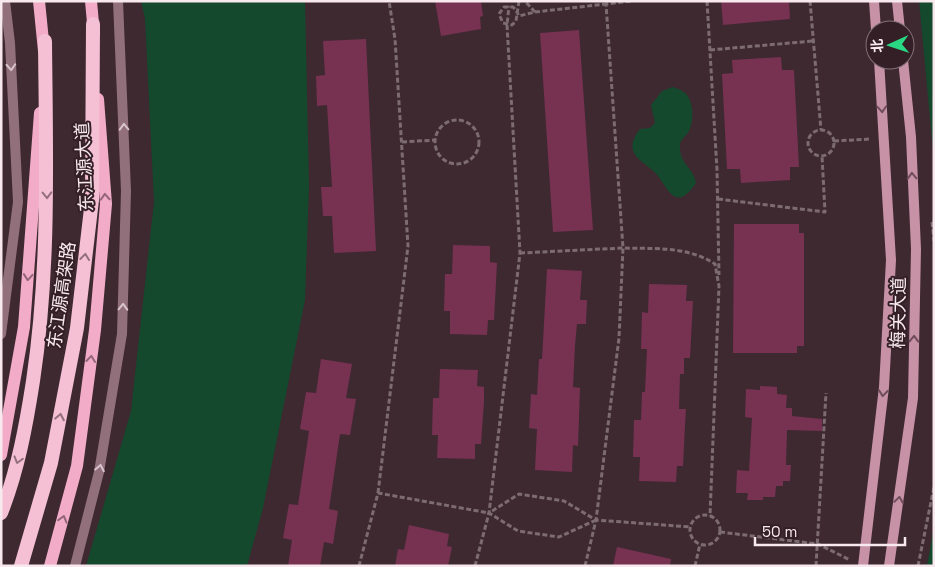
<svg xmlns="http://www.w3.org/2000/svg" width="935" height="567" viewBox="0 0 935 567" font-family="'Space Grotesk','Noto Sans SC',sans-serif">
	<rect width="100%" height="100%" fill="#3e2931"/>
	<!-- green -->
	<g fill="#14492d">
		<path d="M 141,1 L 305,1 L 309,186 L 305,300 L 263,508 L 247,566 L 86,566 L 131,411 L 154,202 L 145,19 Z"/>
		<path d="M 919,1 L 934,1 L 934,161 Z"/>
		<path d="M 673,87 C 678,89 684,91 687,95 C 694,104 694,123 688,133 C 683,139 679,140 680,149 C 681,165 693,167 696,183 C 677,211 670,193 658,176 C 647,161 619,156 640,129 L 650,128 L 655,123 L 651,105 L 662,91 Z"/>
		<path d="M 934,526 L 934,566 L 927,566 Z"/>
	</g>
	<!-- building -->
	<g fill="#773151">
		<path d="M 435,1 L 481,1 L 483,16 L 480,17 L 481,29 L 441,36 Z"/>
		<path d="M 721,1 L 789,1 L 790,19 L 723,25 Z"/>
		<path d="M 579,30 L 593,230 L 553,232 L 540,33 Z"/>
		<path d="M 366,39 L 376,251 L 334,253 L 332,216 L 323,216 L 321,187 L 332,187 L 327,105 L 317,106 L 316,76 L 325,75 L 323,41 Z"/>
		<path d="M 781,57 L 782,70 L 794,70 L 799,167 L 790,167 L 790,180 L 741,183 L 740,169 L 727,169 L 722,74 L 733,73 L 732,60 Z"/>
		<path d="M 734,224 L 799,224 L 799,233 L 804,233 L 804,346 L 797,346 L 797,353 L 733,353 Z"/>
		<path d="M 453,245 L 490,246 L 490,262 L 497,263 L 494,320 L 488,320 L 487,335 L 450,334 L 450,311 L 444,311 L 445,274 L 452,274 Z"/>
		<path d="M 547,269 L 582,271 L 580,300 L 587,300 L 586,324 L 577,324 L 575,345 L 573,387 L 580,388 L 578,446 L 573,445 L 572,472 L 535,470 L 537,429 L 529,428 L 531,394 L 537,395 L 539,359 L 542,359 Z"/>
		<path d="M 649,284 L 687,285 L 686,301 L 693,301 L 690,358 L 684,358 L 684,374 L 680,374 L 679,409 L 686,409 L 685,425 L 683,466 L 677,466 L 676,482 L 639,481 L 640,457 L 633,457 L 634,420 L 641,420 L 642,392 L 645,392 L 647,349 L 641,349 L 642,312 L 648,313 Z"/>
		<path d="M 321,359 L 352,364 L 346,398 L 356,399 L 350,435 L 340,434 L 329,509 L 338,511 L 333,544 L 324,542 L 320,566 L 288,566 L 292,540 L 283,538 L 289,504 L 298,505 L 309,431 L 300,429 L 306,392 L 316,393 Z"/>
		<path d="M 440,369 L 478,370 L 477,386 L 484,387 L 484,402 L 481,444 L 475,444 L 475,459 L 437,458 L 438,435 L 432,435 L 433,398 L 439,398 Z"/>
		<path d="M 760,386 L 777,387 L 777,394 L 787,395 L 786,408 L 792,408 L 792,416 L 822,419 L 822,431 L 787,430 L 786,465 L 791,465 L 790,481 L 783,481 L 783,486 L 776,486 L 775,497 L 763,497 L 763,500 L 747,500 L 748,493 L 736,493 L 737,470 L 749,471 L 752,418 L 745,417 L 746,389 L 760,390 Z"/>
		<path d="M 409,525 L 449,534 L 447,546 L 452,547 L 448,566 L 395,566 L 398,549 L 404,550 Z"/>
		<path d="M 617,547 L 671,559 L 670,566 L 613,566 Z"/>
	</g>
	<g fill="none" stroke-linecap="round" stroke-linejoin="round">
		<!-- path -->
		<g stroke="#7d6b72" stroke-width="3" stroke-dasharray="5 2.5" stroke-linecap="butt">
			<path d="M 519,1 L 516,21 L 512,25 L 503,23 L 499,14 L 504,7 L 513,7 C 516,10 517,12 519,16 L 535,12 L 525,1"/>
			<path d="M 707,1 L 717,170 L 719,275"/>
			<path d="M 810,1 L 821,130"/>
			<path d="M 535,12 L 606,4 L 606,1"/>
			<path d="M 710,50 L 813,41"/>
			<circle cx="457" cy="142" r="22"/>
			<circle cx="821" cy="143" r="13"/>
			<path d="M 834,141 L 871,139"/>
			<path d="M 402,142 L 436,140"/>
			<path d="M 718,199 L 825,212 L 822,156"/>
			<path d="M 932,222 L 934,241"/>
			<path d="M 520,253 L 623,248 L 606,4 L 632,1"/>
			<path d="M 378,493 L 408,246 L 395,39 L 389,1"/>
			<circle cx="705" cy="530" r="15"/>
			<path d="M 596,520 L 559,537 L 518,531 L 489,513 L 519,494 L 564,501 L 596,520 L 619,338 L 623,248 C 654,249 688,246 715,264 L 719,286 L 710,516"/>
			<path d="M 720,532 L 818,544 L 850,560"/>
			<path d="M 359,566 L 378,493 L 489,513"/>
			<path d="M 475,566 L 489,513 L 520,253 L 507,25 L 509,6"/>
			<path d="M 585,566 L 596,520 L 691,527"/>
			<path d="M 695,566 L 700,544"/>
			<path d="M 816,566 L 826,393"/>
			<path d="M 918,566 L 934,487"/>
		</g>
		<!-- tertiary -->
		<g stroke="#916f7b" stroke-width="10">
			<path d="M 1,334 L 18,202 L 10,43 L 5,1"/>
			<path d="M 75,566 L 99,472 L 122,334 L 126,191 L 118,1"/>
		</g>
		<!-- secondary -->
		<g stroke="#c791a6" stroke-width="10">
			<path d="M 874,1 L 876,30"/>
			<path d="M 897,1 L 900,30"/>
			<path d="M 863,566 L 884,387 L 891,260 L 879,60"/>
			<path d="M 889,566 L 913,398 L 916,249 L 911,137 L 903,60"/>
		</g>
		<!-- primary -->
		<g stroke="#f2acc7" stroke-width="12">
			<path d="M 39,1 L 44,51"/>
			<path d="M 91,1 L 94,34"/>
			<path d="M 1,455 L 24,327 L 40,113"/>
			<path d="M 50,566 L 77,466 L 95,330 L 106,204 L 98,99"/>
		</g>
		<!-- trunk -->
		<g stroke="#f5c0d4" stroke-width="14">
			<path d="M 1,513 C 18,470 26,426 33,381 C 50,268 46,155 45,41"/>
			<path d="M 21,566 L 51,463 L 77,328 L 92,200 L 93,24"/>
		</g>
	</g>
	<!-- one-way arrows -->
	<defs><path id="oneway-chevron" d="M-2-3.5L2.5 0L-2 3.5" fill="none" stroke-width="1.6" stroke-linecap="round" stroke-linejoin="round" transform="scale(1.25)"/></defs>
	<g stroke="#d8c4cc">
		<use href="#oneway-chevron" transform="translate(11 67) rotate(87)"/>
		<use href="#oneway-chevron" transform="translate(124 127) rotate(-92)"/>
		<use href="#oneway-chevron" transform="translate(123 307) rotate(-88)"/>
		<use href="#oneway-chevron" transform="translate(100 468) rotate(-79)"/>
	</g>
	<g stroke="#6f4d5a">
		<use href="#oneway-chevron" transform="translate(882 109) rotate(86)"/>
		<use href="#oneway-chevron" transform="translate(912 176) rotate(-92)"/>
		<use href="#oneway-chevron" transform="translate(914 339) rotate(-89)"/>
		<use href="#oneway-chevron" transform="translate(883 393) rotate(96)"/>
		<use href="#oneway-chevron" transform="translate(899 500) rotate(-82)"/>
	</g>
	<g stroke="#94707e">
		<use href="#oneway-chevron" transform="translate(47 195) rotate(89)"/>
		<use href="#oneway-chevron" transform="translate(85 257) rotate(-83)"/>
		<use href="#oneway-chevron" transform="translate(60 417) rotate(-79)"/>
		<use href="#oneway-chevron" transform="translate(18 460) rotate(106)"/>
	</g>
	<g stroke="#936677">
		<use href="#oneway-chevron" transform="translate(105 197) rotate(-93)"/>
		<use href="#oneway-chevron" transform="translate(28 277) rotate(95)"/>
		<use href="#oneway-chevron" transform="translate(91 359) rotate(-83)"/>
		<use href="#oneway-chevron" transform="translate(63 519) rotate(-74)"/>
	</g>
	<g text-anchor="middle" dominant-baseline="central" stroke-width="4" stroke-linejoin="round" paint-order="stroke">
		<!-- street labels -->
		<g font-size="18" fill="#f7e9ee" stroke="#341f27">
			<text transform="translate(84 167) rotate(-93)">东江源大道</text>
			<text transform="translate(61 295) rotate(-82)">东江源高架路</text>
			<text transform="translate(898 313) rotate(-89)">梅关大道</text>
		</g>
	</g>
	<!-- border -->
	<rect width="935" height="567" fill="none" stroke="#f7e9ee" stroke-width="5"/>
	<!-- north arrow -->
	<g transform="translate(890 45) rotate(267)"><circle r="24" fill="#341f27" stroke="#827077"/>
	<path d="M0-4L9 19L0 12L-9 19Z" fill="#2ad884"/>
	<text y="-8" font-size="14" font-weight="bold" text-anchor="middle" fill="#f7e9ee">北</text>
	</g>
	<!-- scale -->
	<path d="M755 537v8h150v-8" fill="none" stroke="#f7e9ee" stroke-width="2.5"/>
	<text x="762" y="537" font-size="15" fill="#f7e9ee" stroke="#341f27" stroke-width="4" paint-order="stroke">50 m</text>
</svg>
